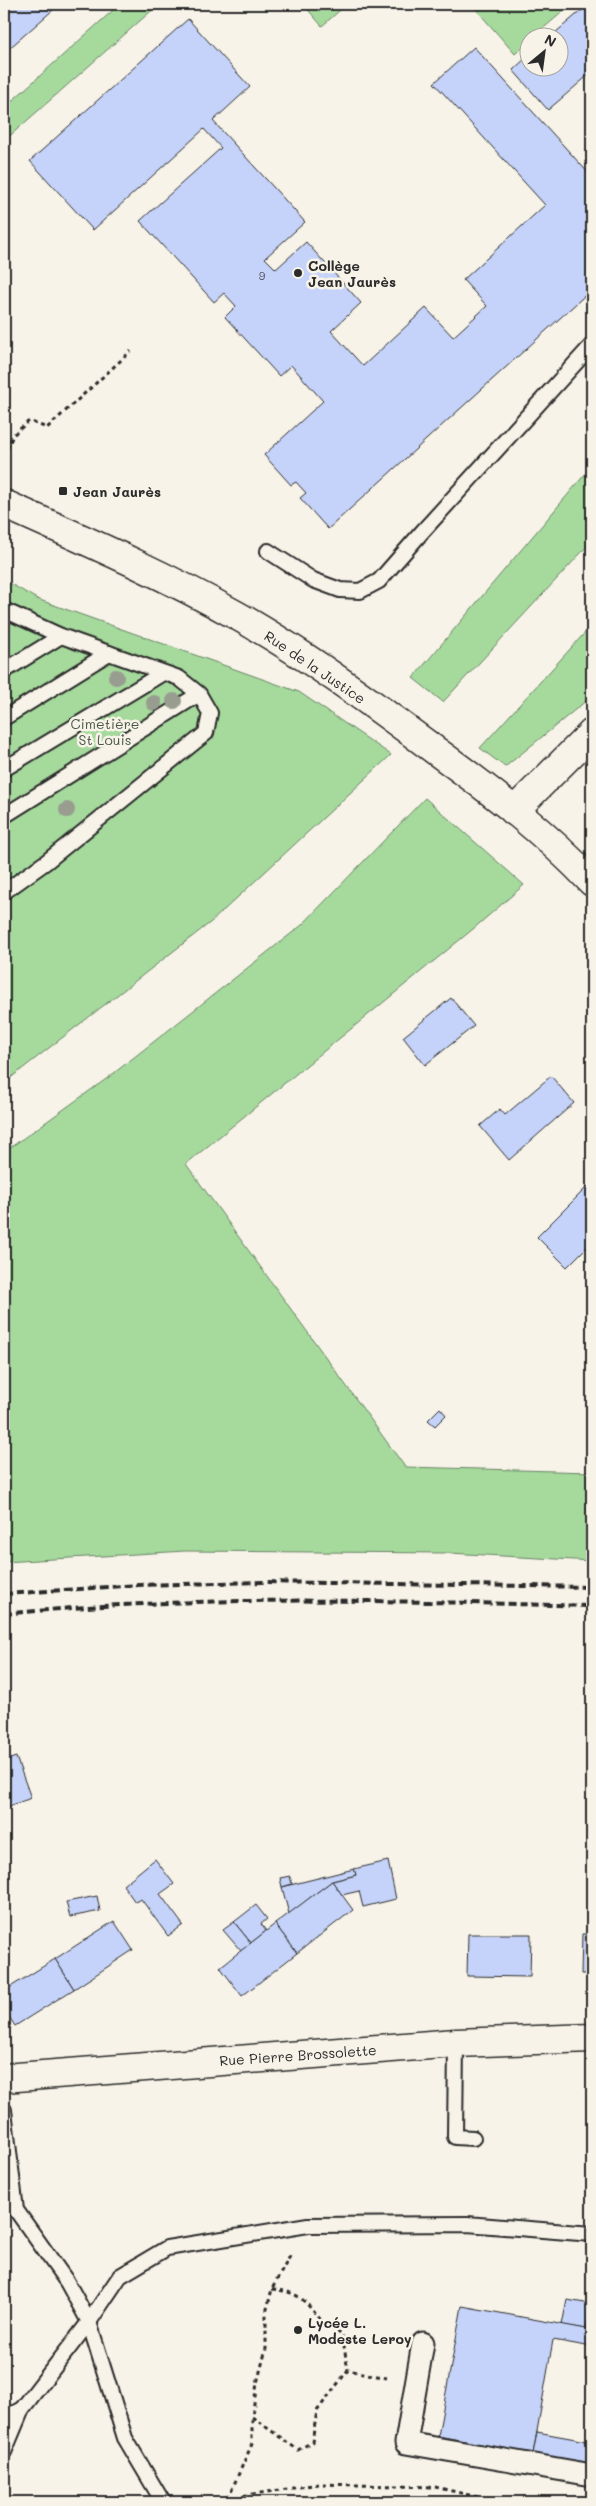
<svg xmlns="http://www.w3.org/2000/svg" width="596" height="2506" viewBox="0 0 596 2506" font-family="Mali,sans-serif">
	<rect width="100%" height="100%" fill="#f7f3e8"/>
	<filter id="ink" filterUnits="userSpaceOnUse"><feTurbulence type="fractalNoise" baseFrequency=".02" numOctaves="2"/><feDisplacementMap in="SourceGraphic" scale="10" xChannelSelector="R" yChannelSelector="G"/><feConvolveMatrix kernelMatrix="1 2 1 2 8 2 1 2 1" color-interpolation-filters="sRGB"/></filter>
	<g filter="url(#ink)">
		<!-- green -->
		<g fill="#a6da9d" stroke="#688264">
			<path d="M 120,4 L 159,4 L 4,141 L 4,108 Z"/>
			<path d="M 303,4 L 347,4 L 322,26 Z"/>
			<path d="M 477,4 L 572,4 L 533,37 L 528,38 L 528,42 L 515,54 L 474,7 Z"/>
			<path d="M 592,466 L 592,541 L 443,702 L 413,678 Z"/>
			<path d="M 4,580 L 37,599 L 299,692 L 391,755 L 211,922 L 4,1083 Z"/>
			<path d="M 592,625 L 592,696 L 505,767 L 480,748 Z"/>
			<path d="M 425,798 L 524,885 L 473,929 L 186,1164 L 405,1467 L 592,1472 L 592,1561 L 449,1553 L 185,1551 L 4,1562 L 4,1152 L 109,1077 L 302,925 Z"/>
		</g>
		<!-- building -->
		<g fill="#c5d3fa" stroke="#2b2b2b">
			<path d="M 4,4 L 48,4 L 54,9 L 4,53 Z"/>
			<path d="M 589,4 L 592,7 L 592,72 L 548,110 L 513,70 L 528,56 L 528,68 L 558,68 L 558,38 L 549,38 Z"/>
			<path d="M 188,19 L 250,87 L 213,121 L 305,222 L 265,258 L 276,269 L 306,242 L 361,303 L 331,331 L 363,366 L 426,308 L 453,337 L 487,306 L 463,280 L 545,205 L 434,83 L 474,47 L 592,177 L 592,289 L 328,529 L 300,498 L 306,493 L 296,482 L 291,485 L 264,455 L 323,401 L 291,365 L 279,376 L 225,317 L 236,306 L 224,293 L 214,302 L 140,221 L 221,148 L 204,129 L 93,230 L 30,161 Z"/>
			<path d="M 451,998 L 474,1026 L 425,1065 L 403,1037 Z"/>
			<path d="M 551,1076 L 574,1103 L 509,1160 L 480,1126 L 500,1109 L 505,1115 Z"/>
			<path d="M 592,1182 L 592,1242 L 567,1267 L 537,1237 Z"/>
			<path d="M 440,1408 L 446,1415 L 435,1426 L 428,1420 Z"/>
			<path d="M 16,1757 L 31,1798 L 4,1808 L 4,1761 Z"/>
			<path d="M 155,1859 L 174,1884 L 160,1894 L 183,1925 L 168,1936 L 141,1899 L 135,1902 L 123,1885 Z"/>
			<path d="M 388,1861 L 396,1899 L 363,1907 L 359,1891 L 342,1895 L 332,1881 L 356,1875 L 354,1869 Z"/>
			<path d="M 354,1869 L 356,1875 L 332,1881 L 289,1914 L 282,1887 Z"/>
			<path d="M 290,1876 L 292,1884 L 282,1887 L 280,1878 Z"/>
			<path d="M 332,1881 L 353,1910 L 297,1953 L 275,1924 Z"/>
			<path d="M 97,1896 L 100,1911 L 70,1917 L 66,1902 Z"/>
			<path d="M 256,1905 L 267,1919 L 261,1924 L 266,1931 L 251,1943 L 234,1922 Z"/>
			<path d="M 114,1921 L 133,1950 L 74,1989 L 55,1959 Z"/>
			<path d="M 234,1922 L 251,1943 L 241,1951 L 223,1930 Z"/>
			<path d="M 275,1924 L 297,1953 L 242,1996 L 220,1967 Z"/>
			<path d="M 468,1934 L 531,1934 L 530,1977 L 467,1976 Z"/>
			<path d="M 582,1934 L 592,1934 L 592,1974 L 581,1974 Z"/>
			<path d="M 55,1959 L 74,1989 L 15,2026 L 4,2009 L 4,1991 Z"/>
			<path d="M 567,2300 L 591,2304 L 586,2329 L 562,2325 Z"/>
			<path d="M 462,2306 L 592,2330 L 592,2347 L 553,2340 L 533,2454 L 438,2436 Z"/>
			<path d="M 537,2432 L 592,2442 L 592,2464 L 533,2454 Z"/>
		</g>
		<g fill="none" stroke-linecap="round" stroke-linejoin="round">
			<defs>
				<g id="service">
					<path d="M 268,551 L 313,580 L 340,590 L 360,591 L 379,581 L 422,532 L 592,345"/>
					<path d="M 4,610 L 61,636 L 179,678 L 199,694 L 210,713 L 206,733 L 46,862 L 4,892"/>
					<path d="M 4,671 L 61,636"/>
					<path d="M 4,718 L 109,653"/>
					<path d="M 4,769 L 163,673"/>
					<path d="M 4,816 L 199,694"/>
					<path d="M 456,2043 L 455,2137 L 473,2138"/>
					<path d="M 4,2110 L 16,2210 L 67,2282 L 89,2322 L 125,2438 L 163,2502"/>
					<path d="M 4,2418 L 22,2409"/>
					<path d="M 4,2452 L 22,2409 L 89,2322 L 120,2276 L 167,2248 L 308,2225 L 467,2224 L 592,2234"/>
				</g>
				<path id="pedestrian" d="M 423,2343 L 406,2443 L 592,2475"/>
				<g id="minor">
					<path d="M 4,504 C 82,539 161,573 236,615 C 304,653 373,704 436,751 C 491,791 546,833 592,882"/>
					<path d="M 514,811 L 592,733"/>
				</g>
				<path id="secondary" d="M 4,2078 L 456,2043 L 592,2038"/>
			</defs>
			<!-- service casing -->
			<use href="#service" stroke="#2b2b2b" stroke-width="18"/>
			<!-- pedestrian casing -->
			<use href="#pedestrian" stroke="#2b2b2b" stroke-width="25"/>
			<!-- minor casing -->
			<use href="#minor" stroke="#2b2b2b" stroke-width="31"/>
			<!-- secondary casing -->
			<use href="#secondary" stroke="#2b2b2b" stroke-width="31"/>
			<!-- path -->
			<g stroke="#2b2b2b" stroke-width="3" stroke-dasharray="4 4" stroke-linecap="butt">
				<path d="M 4,456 L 13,435 L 29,421 L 47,428 L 131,351"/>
				<path d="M 290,2256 L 272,2289 L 266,2313 L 266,2349 L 257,2383 L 252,2417 L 298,2450 L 312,2442 L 317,2411 L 348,2370 L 387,2378"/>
				<path d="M 272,2289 C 299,2292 304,2300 320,2319 C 325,2326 335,2330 342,2335 L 348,2370"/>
				<path d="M 228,2498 L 319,2484 L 435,2487 L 499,2502"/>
				<path d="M 221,2502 L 228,2498 L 252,2444 L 252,2417"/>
			</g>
			<!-- service -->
			<use href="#service" stroke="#f7f3e8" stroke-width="14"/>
			<!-- pedestrian -->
			<use href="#pedestrian" stroke="#f7f3e8" stroke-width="21"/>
			<!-- minor -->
			<use href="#minor" stroke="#f7f3e8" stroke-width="28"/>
			<!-- secondary -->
			<use href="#secondary" stroke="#f7f3e8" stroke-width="28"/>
			<!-- rail -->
			<g stroke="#2b2b2b" stroke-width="4" stroke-dasharray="8 4" stroke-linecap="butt">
				<path d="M 4,1594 L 138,1585 L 262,1582 L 592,1587"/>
				<path d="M 4,1614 C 199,1594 396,1601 591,1606"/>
			</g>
		</g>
		<!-- trees -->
		<g fill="#989d90">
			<circle cx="116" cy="677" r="8"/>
			<circle cx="174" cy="701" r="8"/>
			<circle cx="154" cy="703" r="8"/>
			<circle cx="67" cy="810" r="8"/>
		</g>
	</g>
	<!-- markers -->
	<g fill="#2b2b2b" stroke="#f7f3e8" stroke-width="2">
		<circle cx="298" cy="273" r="5"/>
		<rect x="58" y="486" width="10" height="10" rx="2.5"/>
		<circle cx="298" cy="2330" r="5"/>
	</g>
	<g text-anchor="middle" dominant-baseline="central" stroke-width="5" stroke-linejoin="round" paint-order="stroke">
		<!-- number labels -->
		<g font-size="11" fill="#52555f">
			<text x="262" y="275">9</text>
		</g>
		<!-- poi labels -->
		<g font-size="14" font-weight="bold" fill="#2b2b2b" stroke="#f7f3e8" text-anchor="start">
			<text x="308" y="265">Collège<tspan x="308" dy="16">Jean Jaurès</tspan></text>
			<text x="73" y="491">Jean Jaurès</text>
			<text x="308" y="2322">Lycée L.<tspan x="308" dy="16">Modeste Leroy</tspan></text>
		</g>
		<!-- street labels -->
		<g font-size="14" fill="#2b2b2b" stroke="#f7f3e8">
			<text transform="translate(315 667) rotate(34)">Rue de la Justice</text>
			<text transform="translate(298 2055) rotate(-4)">Rue Pierre Brossolette</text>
		</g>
		<!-- park labels -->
		<g font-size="14" fill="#4a5748" stroke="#f7f3e8">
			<text x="105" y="723">Cimetière<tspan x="105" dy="16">St Louis</tspan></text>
		</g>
	</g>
	<!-- margin -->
	<rect width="596" height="2506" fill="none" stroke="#f7f3e8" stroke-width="20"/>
	<rect x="10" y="10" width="576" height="2486" fill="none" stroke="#2b2b2b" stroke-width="2" filter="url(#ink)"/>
	<!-- north arrow -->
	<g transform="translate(544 52) rotate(29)"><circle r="24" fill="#f7f3e8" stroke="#a5a39c"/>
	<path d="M0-4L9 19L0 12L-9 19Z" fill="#2b2b2b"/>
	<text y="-8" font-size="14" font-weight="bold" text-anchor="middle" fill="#2b2b2b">N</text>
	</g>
</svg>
